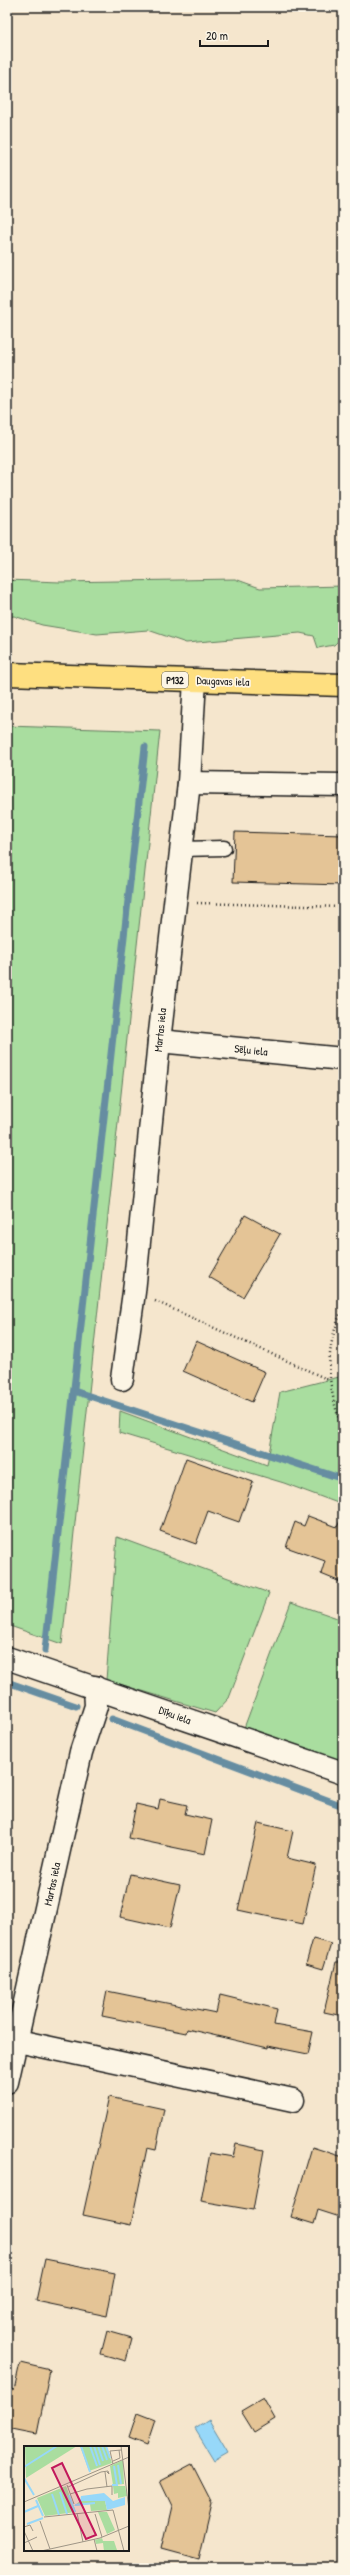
<svg xmlns="http://www.w3.org/2000/svg" width="350" height="2575" viewBox="0 0 350 2575" font-family="'Patrick Hand',sans-serif">
	<rect width="100%" height="100%" fill="#f5e6cd"/>
	<filter id="ink" filterUnits="userSpaceOnUse"><feTurbulence type="fractalNoise" baseFrequency=".025" numOctaves="2"/><feDisplacementMap in="SourceGraphic" scale="8" xChannelSelector="R" yChannelSelector="G"/><feConvolveMatrix kernelMatrix="1 2 1 2 8 2 1 2 1" color-interpolation-filters="sRGB"/></filter>
	<g filter="url(#ink)">
		<!-- green -->
		<g fill="#a9dd9f" stroke="#627c5e">
			<path d="M 235,579 L 260,588 L 343,586 L 343,636 L 334,645 L 318,648 L 314,636 L 300,633 L 186,643 L 148,630 L 97,634 L 42,625 L 14,616 L 7,617 L 7,580 L 60,582 Z"/>
			<path d="M 7,726 L 160,731 L 62,1644 L 7,1625 Z"/>
			<path d="M 343,1376 L 343,1505 L 284,1483 L 119,1433 L 120,1411 L 267,1465 L 280,1392 Z"/>
			<path d="M 117,1537 L 269,1593 L 229,1698 L 215,1713 L 106,1680 Z"/>
			<path d="M 291,1602 L 343,1620 L 343,1762 L 244,1728 Z"/>
		</g>
		<!-- water -->
		<path fill="#97d8f9" stroke="#668da1" d="M 209,2420 L 228,2452 L 214,2460 L 195,2429 Z"/>
		<g fill="none" stroke-linecap="round" stroke-linejoin="round">
			<!-- stream -->
			<g stroke="#668da1" stroke-width="7">
				<path d="M 74,1391 L 343,1479"/>
				<path d="M 45,1650 L 145,747"/>
				<path d="M 7,1682 L 76,1706"/>
				<path d="M 112,1719 L 343,1806"/>
			</g>
		</g>
		<!-- building -->
		<g fill="#e4c496" stroke="#1c1c1c">
			<path d="M 235,832 L 343,835 L 343,885 L 233,882 Z"/>
			<path d="M 245,1215 L 280,1234 L 243,1297 L 209,1277 Z"/>
			<path d="M 196,1341 L 265,1372 L 252,1402 L 183,1371 Z"/>
			<path d="M 186,1458 L 253,1482 L 239,1522 L 208,1511 L 196,1544 L 160,1531 Z"/>
			<path d="M 308,1516 L 337,1527 L 341,1519 L 343,1519 L 343,1583 L 321,1574 L 325,1561 L 286,1547 L 295,1522 L 304,1526 Z"/>
			<path d="M 160,1799 L 187,1805 L 185,1814 L 212,1820 L 205,1854 L 129,1838 L 136,1804 L 158,1809 Z"/>
			<path d="M 258,1823 L 293,1831 L 287,1858 L 316,1865 L 303,1924 L 238,1910 Z"/>
			<path d="M 130,1874 L 180,1885 L 170,1928 L 120,1917 Z"/>
			<path d="M 313,1939 L 331,1944 L 323,1969 L 306,1964 Z"/>
			<path d="M 336,1962 L 343,1962 L 343,2016 L 324,2012 Z"/>
			<path d="M 107,1991 L 216,2013 L 220,1995 L 277,2009 L 274,2025 L 313,2032 L 308,2054 L 268,2046 L 268,2048 L 187,2029 L 186,2033 L 102,2016 Z"/>
			<path d="M 109,2097 L 164,2109 L 156,2150 L 147,2148 L 131,2225 L 83,2215 Z"/>
			<path d="M 236,2144 L 264,2150 L 253,2210 L 201,2201 L 210,2153 L 233,2157 Z"/>
			<path d="M 312,2147 L 343,2157 L 343,2218 L 318,2210 L 314,2224 L 291,2217 Z"/>
			<path d="M 45,2259 L 115,2273 L 107,2316 L 36,2301 Z"/>
			<path d="M 107,2331 L 132,2338 L 126,2361 L 101,2354 Z"/>
			<path d="M 20,2363 L 50,2370 L 37,2434 L 7,2428 L 7,2388 L 14,2390 Z"/>
			<path d="M 263,2398 L 275,2419 L 254,2432 L 241,2411 Z"/>
			<path d="M 137,2413 L 155,2420 L 147,2444 L 129,2437 Z"/>
			<path d="M 192,2464 L 212,2503 L 199,2559 L 162,2549 L 172,2506 L 160,2481 Z"/>
		</g>
		<g fill="none" stroke-linecap="round" stroke-linejoin="round">
			<defs>
				<path id="lane" d="M 181,849 L 224,848"/>
				<g id="street">
					<path d="M 189,783 L 343,785"/>
					<path d="M 159,1041 L 343,1059"/>
					<path d="M 122,1379 L 134,1292 L 159,1041 L 189,783 L 195,680"/>
					<path d="M 7,1658 L 343,1773"/>
					<path d="M 18,2041 L 293,2100"/>
					<path d="M 7,2082 L 81,1752 L 96,1706 L 95,1687"/>
				</g>
				<path id="primary" d="M 7,674 L 343,685"/>
			</defs>
			<!-- lane casing -->
			<use href="#lane" stroke="#1c1c1c" stroke-width="17"/>
			<!-- street casing -->
			<use href="#street" stroke="#1c1c1c" stroke-width="25"/>
			<!-- primary casing -->
			<use href="#primary" stroke="#1c1c1c" stroke-width="25"/>
			<!-- path -->
			<g stroke="#1c1c1c" stroke-width="2.5" stroke-dasharray="1 3" stroke-linecap="butt">
				<path d="M 197,903 L 343,907"/>
				<path d="M 155,1301 L 329,1380"/>
				<path d="M 343,1307 C 322,1357 328,1384 343,1433"/>
			</g>
			<!-- lane -->
			<use href="#lane" stroke="#fcf5e5" stroke-width="14"/>
			<!-- street -->
			<use href="#street" stroke="#fcf5e5" stroke-width="22"/>
			<!-- primary -->
			<use href="#primary" stroke="#fedf80" stroke-width="22"/>
		</g>
	</g>
	<g text-anchor="middle" dominant-baseline="central" stroke-width="3.5" stroke-linejoin="round" paint-order="stroke">
		<!-- shield labels -->
		<rect fill="#fcf5e5" stroke="#5f5d58" stroke-width="1" x="162" y="672" width="26" height="16" rx="3"/>
		<g font-size="10" font-weight="bold" fill="#1c1c1c">
			<text x="175" y="680">P132</text>
		</g>
		<!-- street labels -->
		<g font-size="11" fill="#1c1c1c" stroke="#fcf5e5">
			<text transform="translate(223 681) rotate(2)">Daugavas iela</text>
			<text transform="translate(160 1030) rotate(-84)">Martas iela</text>
			<text transform="translate(251 1050) rotate(6)">Sēļu iela</text>
			<text transform="translate(175 1715) rotate(20)">Dīķu iela</text>
			<text transform="translate(52 1884) rotate(-78)">Martas iela</text>
		</g>
	</g>
	<!-- overview -->
	<g transform="translate(24 2446)">
		<rect width="105" height="105" fill="#f5e6cd"/>
		<path d="M 1,0 L 53,0 L 2,32 ZM 56,0 L 82,0 L 88,17 L 65,25 ZM 99,14 L 100,38 L 89,39 L 86,20 ZM 42,40 L 52,66 L 21,70 L 13,52 ZM 89,40 L 101,40 L 103,50 L 94,52 L 94,47 L 90,48 ZM 56,55 L 81,55 L 83,64 L 67,65 L 66,58 L 50,60 ZM 74,66 L 83,66 L 91,84 L 83,88 ZM 78,92 L 79,95 L 90,95 L 93,104 L 80,105 L 79,97 L 72,98 L 71,94 Z" fill="#a9dd9f"/>
		<path d="M 80,47 L 89,55 L 101,51 L 101,59 L 83,64 L 81,55 L 56,55 L 57,50 Z" fill="#97d8f9"/>
		<path fill="none" stroke="#97d8f9" stroke-width="2" d="M 57,0 L 66,26M 66,0 L 73,20M 70,0 L 76,19M 74,0 L 79,15M 78,0 L 83,14M 82,0 L 86,12M 94,19 L 97,38M 0,21 L 33,0M 0,32 L 10,49M 88,39 L 93,39 L 90,20M 36,46 L 43,68M 28,48 L 35,69M 45,49 L 51,66M 12,54 L 19,70M 51,59 L 71,57M 0,66 L 14,60M 3,78 L 19,72"/>
		<path fill="none" stroke="#9e9586" stroke-width="1" d="M 97,0 L 105,64M 89,15 L 96,12 L 95,4M 89,18 L 86,5 L 97,4M 81,26 L 83,41M 43,39 L 50,58M 44,41 L 77,26 L 84,25 L 85,28 L 83,26M 46,48 L 63,43 L 88,40 L 88,49M 0,56 L 105,11M 53,67 L 59,96M 71,68 L 78,91M 20,71 L 89,64 L 100,105M 16,75 L 26,103M 0,81 L 6,79 L 9,85M 0,85 L 9,105M 70,93 L 73,105M 0,97 L 13,91M 17,105 L 76,92 L 105,80"/>
		<path fill="#c2185b" fill-opacity="0.15" stroke="#c2185b" stroke-width="2" d="M 38,17 L 72,89 L 62,93 L 28,22 Z"/>
		<rect width="105" height="105" fill="none" stroke="#1c1c1c" stroke-width="2"/>
	</g>
	<!-- margin -->
	<rect width="350" height="2575" fill="none" stroke="#fcf5e5" stroke-width="24"/>
	<rect x="12" y="12" width="326" height="2551" fill="none" stroke="#1c1c1c" stroke-width="1.5" filter="url(#ink)"/>
	<!-- scale -->
	<path d="M200 40v6h68v-6" fill="none" stroke="#1c1c1c" stroke-width="2"/>
	<text x="206" y="40" font-size="12" fill="#1c1c1c" stroke="#fcf5e5" stroke-width="3" paint-order="stroke">20 m</text>
</svg>
